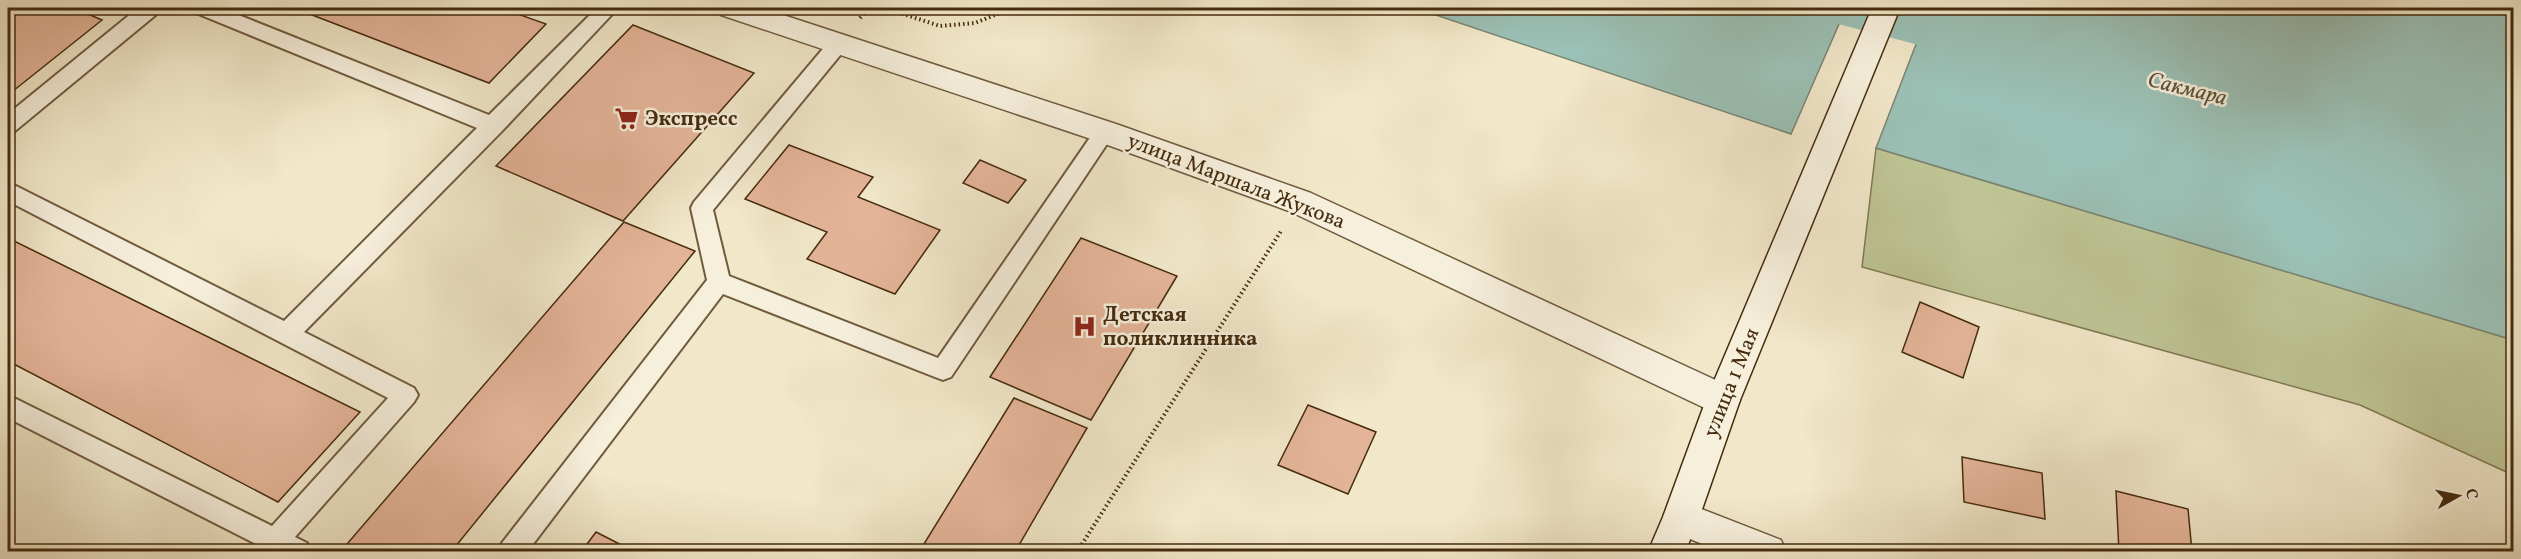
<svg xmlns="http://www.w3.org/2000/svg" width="2521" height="559" viewBox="0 0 2521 559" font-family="Vollkorn,serif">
	<rect width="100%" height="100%" fill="#f1e7c9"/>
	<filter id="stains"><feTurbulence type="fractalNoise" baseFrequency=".00333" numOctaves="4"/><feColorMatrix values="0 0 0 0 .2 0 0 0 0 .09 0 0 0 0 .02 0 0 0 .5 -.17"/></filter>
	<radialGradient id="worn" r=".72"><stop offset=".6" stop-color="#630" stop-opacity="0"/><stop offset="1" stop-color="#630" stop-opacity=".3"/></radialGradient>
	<!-- green -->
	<path fill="#bec494" stroke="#827851" stroke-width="1.5" d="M 1876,148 L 2513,340 L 2513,475 L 2360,405 L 1862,267 Z"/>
	<!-- water -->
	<g fill="#9bc0b5" stroke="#798572" stroke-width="1.5">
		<path d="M 1415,8 L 1846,8 L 1791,134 Z"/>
		<path d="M 1930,8 L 2513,8 L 2513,340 L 1876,148 Z"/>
	</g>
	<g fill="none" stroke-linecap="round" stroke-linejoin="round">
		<!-- river -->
		<path fill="#9bc0b5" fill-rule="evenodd" d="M 1829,8 L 1949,8 L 2041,31 L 2050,48 L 2041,65 L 2019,71 L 1838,24 Z"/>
	</g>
	<!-- building -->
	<g fill="#e4b498" stroke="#452c0e" stroke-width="1.5">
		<path d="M 24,8 L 74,8 L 102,20 L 8,95 L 8,20 Z"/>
		<path d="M 294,8 L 501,8 L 546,24 L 489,83 Z"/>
		<path d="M 633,25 L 754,73 L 623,221 L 496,166 Z"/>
		<path d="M 789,145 L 873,177 L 858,197 L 940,230 L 895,294 L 807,259 L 827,232 L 745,199 Z"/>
		<path d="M 980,160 L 1026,180 L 1008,203 L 963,183 Z"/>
		<path d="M 624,222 L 695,251 L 451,552 L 341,551 Z"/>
		<path d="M 8,238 L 360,412 L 278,502 L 8,361 Z"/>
		<path d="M 1081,238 L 1177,276 L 1091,420 L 990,377 Z"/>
		<path d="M 1920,302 L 1979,327 L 1963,378 L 1902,352 Z"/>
		<path d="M 1014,398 L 1087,428 L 1015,552 L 919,552 Z"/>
		<path d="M 1308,405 L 1376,432 L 1348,494 L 1278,465 Z"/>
		<path d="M 1962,457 L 2042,473 L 2045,519 L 1964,502 Z"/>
		<path d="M 2116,491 L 2188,509 L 2192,552 L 2119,552 Z"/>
		<path d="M 596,532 L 635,552 L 581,552 Z"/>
	</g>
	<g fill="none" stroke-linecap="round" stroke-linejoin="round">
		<defs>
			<g id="lane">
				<path d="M 138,8 L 161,8 L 158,13 L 15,131 L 8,133 L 8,114 Z"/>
				<path d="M 193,8 L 221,8 L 489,115 L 597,8 L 618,8 L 501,132 L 304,332 L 414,388 L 418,395 L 414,402 L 295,537 L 307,543 L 310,552 L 253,552 L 256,544 L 8,418 L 8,395 L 272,526 L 388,398 L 8,201 L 8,182 L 284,321 L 477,128 L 196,13 Z"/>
				<path d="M 839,36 L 846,38 L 849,43 L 846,48 L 713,210 L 729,276 L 938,358 L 1098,126 L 1105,124 L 1112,126 L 1115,132 L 951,377 L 943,380 L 935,377 L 723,294 L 527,552 L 499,552 L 502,543 L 707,280 L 691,208 L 694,202 L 832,38 Z"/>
			</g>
			<g id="street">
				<path d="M 717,8 L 762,8 L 1116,124 L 1311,193 L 1735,389 L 1740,400 L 1735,411 L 1723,415 L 1711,411 L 1289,211 L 1094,140 L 721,15 Z"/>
				<path d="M 1681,501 L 1781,540 L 1786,552 L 1722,552 L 1668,530 L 1663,518 L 1668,506 Z"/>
			</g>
			<path id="secondary" d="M 1872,8 L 1900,8 L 1740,400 L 1699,518 L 1685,552 L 1648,552 L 1663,517 L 1706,400 Z"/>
		</defs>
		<!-- lane casing -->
		<use href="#lane" stroke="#705b3d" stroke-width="4"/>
		<!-- street casing -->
		<use href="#street" stroke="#705b3d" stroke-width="3"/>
		<!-- secondary casing -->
		<use href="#secondary" stroke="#452c0e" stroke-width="3"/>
		<!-- path -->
		<g stroke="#452c0e" stroke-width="4" stroke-dasharray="1.5 3" stroke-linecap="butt">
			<path d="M 885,8 L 940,26 L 975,23 L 1012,8"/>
			<path d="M 860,18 L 869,8"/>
			<path d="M 1077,552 L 1281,231"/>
		</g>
		<!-- lane -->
		<use href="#lane" fill="#f6efdc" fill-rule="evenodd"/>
		<!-- street -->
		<use href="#street" fill="#f6efdc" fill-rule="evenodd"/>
		<!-- secondary -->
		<use href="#secondary" fill="#f6efdc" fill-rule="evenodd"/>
	</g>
	<!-- icons -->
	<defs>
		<symbol id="supermarket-bare" viewBox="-9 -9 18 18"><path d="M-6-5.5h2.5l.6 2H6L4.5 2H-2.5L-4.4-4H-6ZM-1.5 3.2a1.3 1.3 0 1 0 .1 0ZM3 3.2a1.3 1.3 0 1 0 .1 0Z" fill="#8f2418" stroke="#f6efdc" stroke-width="2.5" paint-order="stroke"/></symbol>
		<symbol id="hospital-bare" viewBox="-9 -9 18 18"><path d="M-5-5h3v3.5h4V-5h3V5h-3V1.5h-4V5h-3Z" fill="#8f2418" stroke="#f6efdc" stroke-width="2.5" paint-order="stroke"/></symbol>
	</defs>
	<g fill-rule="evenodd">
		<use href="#supermarket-bare" x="610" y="102" width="33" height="33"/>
		<use href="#hospital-bare" x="1068" y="310" width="33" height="33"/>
	</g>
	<g text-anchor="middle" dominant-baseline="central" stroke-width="5" stroke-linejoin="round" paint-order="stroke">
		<!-- poi labels -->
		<g font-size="21" font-weight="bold" fill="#452c0e" stroke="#f6efdc" text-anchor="start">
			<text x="645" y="119">Экспресс</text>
			<text x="1103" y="315">Детская<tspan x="1103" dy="24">поликлинника</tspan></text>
		</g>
		<!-- street labels -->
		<g font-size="21" fill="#452c0e" stroke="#f6efdc">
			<text transform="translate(1236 182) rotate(21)">улица Маршала Жукова</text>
			<text transform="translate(1732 383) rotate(-68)">улица 1 Мая</text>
		</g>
		<!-- water labels -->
		<g font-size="22" font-style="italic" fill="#5a5138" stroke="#f6efdc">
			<text transform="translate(2187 90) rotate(14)">Сакмара</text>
		</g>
	</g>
	<!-- margin -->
	<rect width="2521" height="559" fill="none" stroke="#f1e7c9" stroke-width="30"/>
	<rect x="9" y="9" width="2503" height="541" fill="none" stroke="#452c0e" stroke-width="3"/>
	<rect x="15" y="15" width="2491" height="529" fill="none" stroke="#452c0e" stroke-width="1.5"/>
	<!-- north arrow -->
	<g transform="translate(2458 496) rotate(81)" stroke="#f6efdc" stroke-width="4.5" paint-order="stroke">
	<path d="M0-4.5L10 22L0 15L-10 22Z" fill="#452c0e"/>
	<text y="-9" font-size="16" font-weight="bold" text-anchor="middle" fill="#452c0e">С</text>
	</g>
	<rect width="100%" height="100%" filter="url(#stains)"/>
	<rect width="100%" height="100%" fill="url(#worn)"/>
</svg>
